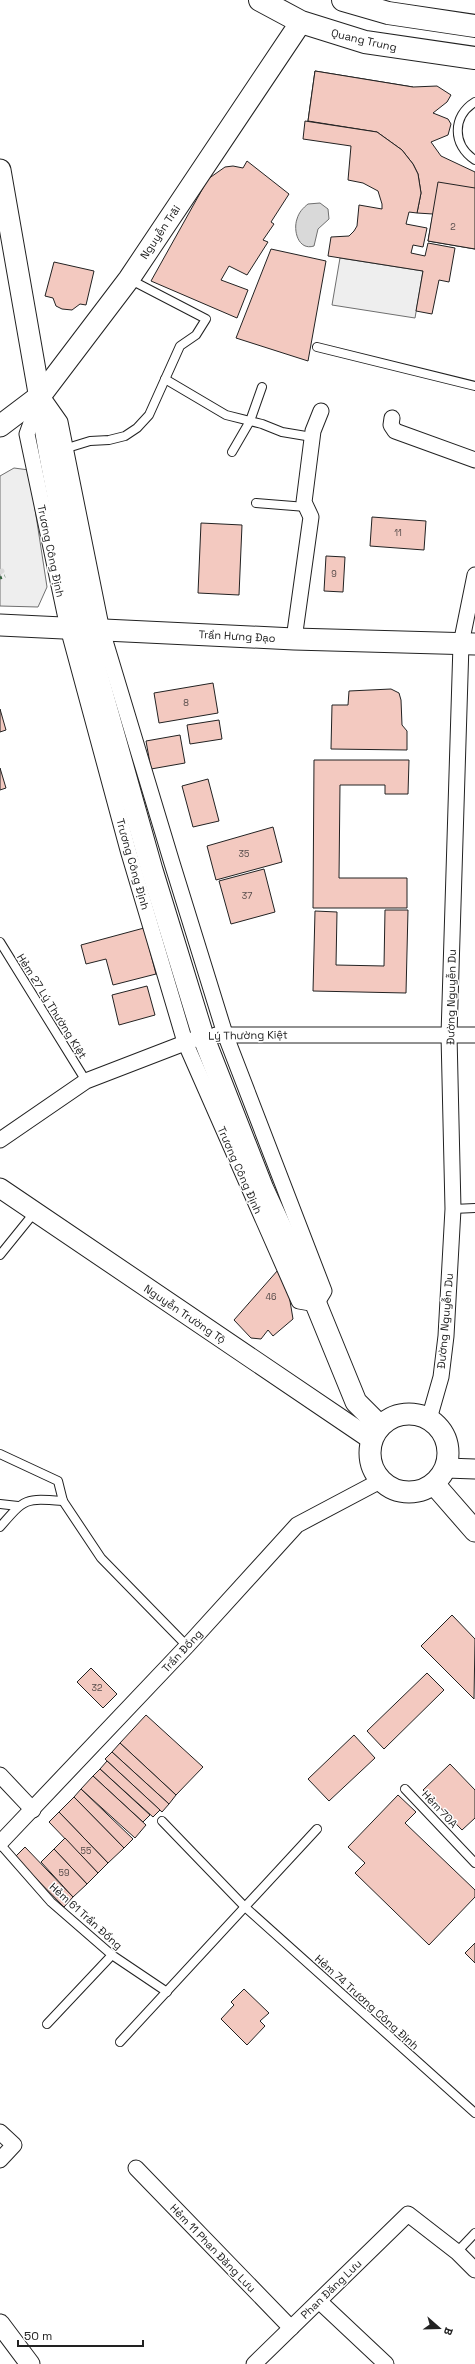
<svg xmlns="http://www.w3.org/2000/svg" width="475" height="2364" viewBox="0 0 475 2364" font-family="'Space Grotesk',sans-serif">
	<rect width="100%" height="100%" fill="#fff"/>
	<!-- green -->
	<g fill="#eee" stroke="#6f6f6f">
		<path d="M 340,258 L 423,271 L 415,318 L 332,305 Z"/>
		<path d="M 14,468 L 29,470 L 47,587 L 38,607 L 0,606 L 0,476 Z"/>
	</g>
	<!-- water -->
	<path fill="#d9d9d9" stroke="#6f6f6f" d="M 320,203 L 328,209 L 329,219 L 318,229 L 314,246 C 298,251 293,230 297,219 C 299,212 303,208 308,204 Z"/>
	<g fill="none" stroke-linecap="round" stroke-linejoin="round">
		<!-- stream -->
		<path stroke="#d9d9d9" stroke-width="5" d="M 0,572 L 2,571"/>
	</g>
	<!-- building -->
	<g fill="#f3c9c0" stroke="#222">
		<path d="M 315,71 L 413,87 L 406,137 L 308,121 Z"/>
		<path d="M 315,71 L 413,87 L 437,86 L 451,95 L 447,102 L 433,113 L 448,119 L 451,124 L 448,135 L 431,142 L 441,156 L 475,172 L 475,249 L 428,241 L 433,214 L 417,213 L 421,193 L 418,174 L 413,164 L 402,150 L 377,132 L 308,121 Z"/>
		<path d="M 305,121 L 377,132 L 402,150 L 413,164 L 418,174 L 421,193 L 417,213 L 409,212 L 406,224 L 427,228 L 423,247 L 413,245 L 411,253 L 425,256 L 428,243 L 455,248 L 449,282 L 439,280 L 432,314 L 416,311 L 423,271 L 328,256 L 331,237 L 349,236 L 354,231 L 357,226 L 359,205 L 382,209 L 382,204 L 378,191 L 363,183 L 348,180 L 351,146 L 303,139 Z"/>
		<path d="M 247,161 L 289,194 L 271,222 L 274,224 L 263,240 L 268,242 L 247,275 L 229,266 L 221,280 L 248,290 L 237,318 L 151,281 L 208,179 L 225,167 L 233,166 L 243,168 Z"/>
		<path d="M 438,182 L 475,188 L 475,249 L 428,241 Z"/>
		<path d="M 271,249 L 326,261 L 308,361 L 236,338 Z"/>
		<path d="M 54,262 L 94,271 L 86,305 L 80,304 L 72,310 L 62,309 L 56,306 L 53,298 L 45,296 Z"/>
		<path d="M 372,517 L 426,521 L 424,550 L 370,546 Z"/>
		<path d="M 201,523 L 242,525 L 239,595 L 198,593 Z"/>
		<path d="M 326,556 L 345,557 L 343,592 L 324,591 Z"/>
		<path d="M 213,683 L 218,713 L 159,723 L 154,693 Z"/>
		<path d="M 391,689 L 399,693 L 401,700 L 402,725 L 407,731 L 407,750 L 331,749 L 332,705 L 348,705 L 349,691 Z"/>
		<path d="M 0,709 L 6,730 L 0,732 Z"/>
		<path d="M 219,720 L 222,739 L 190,744 L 187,725 Z"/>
		<path d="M 180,735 L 185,763 L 151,769 L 146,741 Z"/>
		<path d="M 314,760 L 409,760 L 408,794 L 385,794 L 385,785 L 340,785 L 339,878 L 407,878 L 407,908 L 313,908 Z"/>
		<path d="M 0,768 L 6,788 L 0,790 Z"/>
		<path d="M 208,779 L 219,821 L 193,827 L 182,786 Z"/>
		<path d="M 273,827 L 282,862 L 216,880 L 207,846 Z"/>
		<path d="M 264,869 L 275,912 L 231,924 L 219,881 Z"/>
		<path d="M 385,910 L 408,910 L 406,993 L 313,991 L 315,911 L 337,912 L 336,965 L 384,966 Z"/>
		<path d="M 144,928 L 156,974 L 113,985 L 106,959 L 86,964 L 81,945 Z"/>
		<path d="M 147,986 L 155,1015 L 119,1025 L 112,995 Z"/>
		<path d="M 278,1270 L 288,1289 L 293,1319 L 273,1336 L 268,1330 L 261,1339 L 251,1338 L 234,1320 Z"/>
		<path d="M 452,1615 L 475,1639 L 474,1699 L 421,1646 Z"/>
		<path d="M 91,1668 L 117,1694 L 103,1708 L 77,1682 Z"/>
		<path d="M 427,1673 L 444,1690 L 384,1749 L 367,1731 Z"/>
		<path d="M 146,1715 L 203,1767 L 176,1795 L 120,1743 Z"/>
		<path d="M 354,1735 L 375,1758 L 329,1801 L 308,1779 Z"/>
		<path d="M 120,1743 L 176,1795 L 169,1804 L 112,1752 Z"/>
		<path d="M 112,1752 L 169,1804 L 162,1812 L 105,1759 Z"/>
		<path d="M 107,1761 L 160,1810 L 153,1817 L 100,1769 Z"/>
		<path d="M 450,1764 L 475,1790 L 475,1818 L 462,1830 L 423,1790 Z"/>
		<path d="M 100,1769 L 150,1815 L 143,1822 L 93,1776 Z"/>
		<path d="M 93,1776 L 146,1825 L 135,1838 L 81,1789 Z"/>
		<path d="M 81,1789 L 133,1839 L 124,1848 L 74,1797 Z"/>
		<path d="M 398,1795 L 416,1812 L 405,1823 L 475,1890 L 475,1897 L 429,1945 L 355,1873 L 365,1863 L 348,1847 Z"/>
		<path d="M 74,1797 L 124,1848 L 108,1863 L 59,1812 Z"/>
		<path d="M 59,1812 L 108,1863 L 98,1873 L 49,1822 Z"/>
		<path d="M 65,1838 L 98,1873 L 87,1884 L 54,1849 Z"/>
		<path d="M 25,1847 L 73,1897 L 64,1907 L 15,1857 Z"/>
		<path d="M 54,1849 L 87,1884 L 73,1897 L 41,1862 Z"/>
		<path d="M 475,1943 L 475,1963 L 465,1953 Z"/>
		<path d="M 244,1989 L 269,2013 L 260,2021 L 265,2026 L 247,2045 L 221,2019 L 234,2005 L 231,2002 Z"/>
	</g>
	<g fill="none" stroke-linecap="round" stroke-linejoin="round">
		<defs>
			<g id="service">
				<path d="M 475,102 C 452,116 452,145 475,160"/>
				<path d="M 317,347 L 475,386"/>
				<path d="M 165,379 L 226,415 L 262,424 L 282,432 L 312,437"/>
				<path d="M 64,449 L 90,441 L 109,440 L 125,436 L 137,428 L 149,415 L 180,346 L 196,335 L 206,319 L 129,279"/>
				<path d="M 232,452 L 250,421 L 262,387"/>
				<path d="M 256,503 L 306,507"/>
				<path d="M 0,942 L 86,1081"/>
				<path d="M 453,1209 L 475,1208"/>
				<path d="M 0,1255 L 34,1213"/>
				<path d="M 0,1454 L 58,1481 L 63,1501 L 101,1558 L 187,1646"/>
				<path d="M 0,1504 L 18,1506"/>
				<path d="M 0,1527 C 25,1498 25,1498 63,1501"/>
				<path d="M 405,1789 L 475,1863"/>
				<path d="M 162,1821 L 245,1907 L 475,2113"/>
				<path d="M 0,1844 L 51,1902 L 112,1955 L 167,1992"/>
				<path d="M 47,2024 L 112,1955"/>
				<path d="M 120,2042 L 317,1829"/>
				<path d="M 457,2252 L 475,2233"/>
			</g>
			<g id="minor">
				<path d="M 41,395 L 60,422 L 102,631 L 172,863 L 225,1034 L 324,1291 L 316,1304 L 299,1301 L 185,1042 L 128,850 L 68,628 L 27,434 Z"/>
				<path d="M 392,418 L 391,425 L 395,431 L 475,460"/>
				<path d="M 294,639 L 311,517 L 304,502 L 313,431 L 321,411"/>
				<path d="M 216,1035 L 475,1035"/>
				<path d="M 0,1140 L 86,1081 L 195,1039"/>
				<path d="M 429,1419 L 441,1377 L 446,1336 L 453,1209 L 449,1035 L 461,644 L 475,575"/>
				<path d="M 0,1775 L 33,1810"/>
				<path d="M 0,1843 L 187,1646 L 297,1525 L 380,1481"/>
				<path d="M 0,2132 L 14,2145 L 0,2160"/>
				<path d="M 136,2168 L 291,2328"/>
				<path d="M 319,2301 L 386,2364"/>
				<path d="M 254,2364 L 408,2214 L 457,2252 L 475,2270"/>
			</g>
			<g id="tertiary">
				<path d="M 0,1188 L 372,1440"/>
				<path d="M 446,1468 L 475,1469"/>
				<path d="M 0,2324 L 30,2364"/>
			</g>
			<g id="secondary">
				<path d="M 0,170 L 50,456 L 84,628 L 152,870 L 203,1036 L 263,1189 L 316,1304 L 356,1402 L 380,1426"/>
				<path d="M 0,426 L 41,395 L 129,279 L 301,22"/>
				<path d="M 0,625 L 294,639 L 475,644"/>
				<circle cx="409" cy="1453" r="39"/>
				<path d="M 434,1484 L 475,1531"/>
			</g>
			<g id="primary">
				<path d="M 260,0 L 301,22 L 365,42 L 475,58"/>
				<path d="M 343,0 L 388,13 L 475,26"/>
			</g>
		</defs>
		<!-- service casing -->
		<use href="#service" stroke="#222" stroke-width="10"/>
		<!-- minor casing -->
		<use href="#minor" stroke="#222" stroke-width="17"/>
		<!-- tertiary casing -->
		<use href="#tertiary" stroke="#222" stroke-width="21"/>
		<!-- secondary casing -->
		<use href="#secondary" stroke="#222" stroke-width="23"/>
		<!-- primary casing -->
		<use href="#primary" stroke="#222" stroke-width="24"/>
		<!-- service -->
		<use href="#service" stroke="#fff" stroke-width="8"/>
		<!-- minor -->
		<use href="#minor" stroke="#fff" stroke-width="15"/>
		<!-- tertiary -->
		<use href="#tertiary" stroke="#fff" stroke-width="19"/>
		<!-- secondary -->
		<use href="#secondary" stroke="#fff" stroke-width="21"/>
		<!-- primary -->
		<use href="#primary" stroke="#fff" stroke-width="22"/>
		<!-- hedge -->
		<path stroke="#2f5e38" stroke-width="3" stroke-dasharray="2 3" stroke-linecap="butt" d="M 0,578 L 5,576"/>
	</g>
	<g text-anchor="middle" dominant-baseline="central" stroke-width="3" stroke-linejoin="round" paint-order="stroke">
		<!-- number labels -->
		<g font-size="9" fill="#564c4a">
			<text x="453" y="227">2</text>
			<text x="398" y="533">11</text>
			<text x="334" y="574">9</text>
			<text x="186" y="703">8</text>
			<text x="244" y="854">35</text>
			<text x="247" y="896">37</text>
			<text x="271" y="1297">46</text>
			<text x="97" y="1688">32</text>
			<text x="86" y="1851">55</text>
			<text x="64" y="1873">59</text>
		</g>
		<!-- street labels -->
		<g font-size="11" fill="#222" stroke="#fff">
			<text transform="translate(364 40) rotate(13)">Quang Trung</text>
			<text transform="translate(160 232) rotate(-56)">Nguyễn Trãi</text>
			<text transform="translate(51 551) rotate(78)">Trương Công Định</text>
			<text transform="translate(237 636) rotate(3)">Trần Hưng Đạo</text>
			<text transform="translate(133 864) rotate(74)">Trương Công Định</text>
			<text transform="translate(451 997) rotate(-89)">Đường Nguyễn Du</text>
			<text transform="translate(52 1006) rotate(58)">Hẻm 27 Lý Thường Kiệt</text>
			<text transform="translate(248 1035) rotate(-1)">Lý Thường Kiệt</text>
			<text transform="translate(240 1170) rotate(66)">Trương Công Định</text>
			<text transform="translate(185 1314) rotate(34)">Nguyễn Trường Tộ</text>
			<text transform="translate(445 1321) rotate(-85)">Đường Nguyễn Du</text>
			<text transform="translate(182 1651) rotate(-47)">Trần Đồng</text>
			<text transform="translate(440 1809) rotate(47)">Hẻm 70A</text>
			<text transform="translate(86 1916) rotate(42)">Hẻm 61 Trần Đồng</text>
			<text transform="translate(367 2002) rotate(42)">Hẻm 74 Trương Công Định</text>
			<text transform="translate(213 2248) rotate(46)">Hẻm 11 Phan Đăng Lưu</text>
			<text transform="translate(331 2289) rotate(-44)">Phan Đăng Lưu</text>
		</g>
	</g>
	<!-- north arrow -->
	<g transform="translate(439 2328) rotate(110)" stroke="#ffffff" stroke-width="3" paint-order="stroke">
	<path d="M0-3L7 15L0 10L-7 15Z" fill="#222222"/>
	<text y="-6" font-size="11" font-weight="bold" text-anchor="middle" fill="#222222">B</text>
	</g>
	<!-- scale -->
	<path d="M18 2340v6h125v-6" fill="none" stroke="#222222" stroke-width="2"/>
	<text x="24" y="2340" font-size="12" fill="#222222" stroke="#ffffff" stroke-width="3" paint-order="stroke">50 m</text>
</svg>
